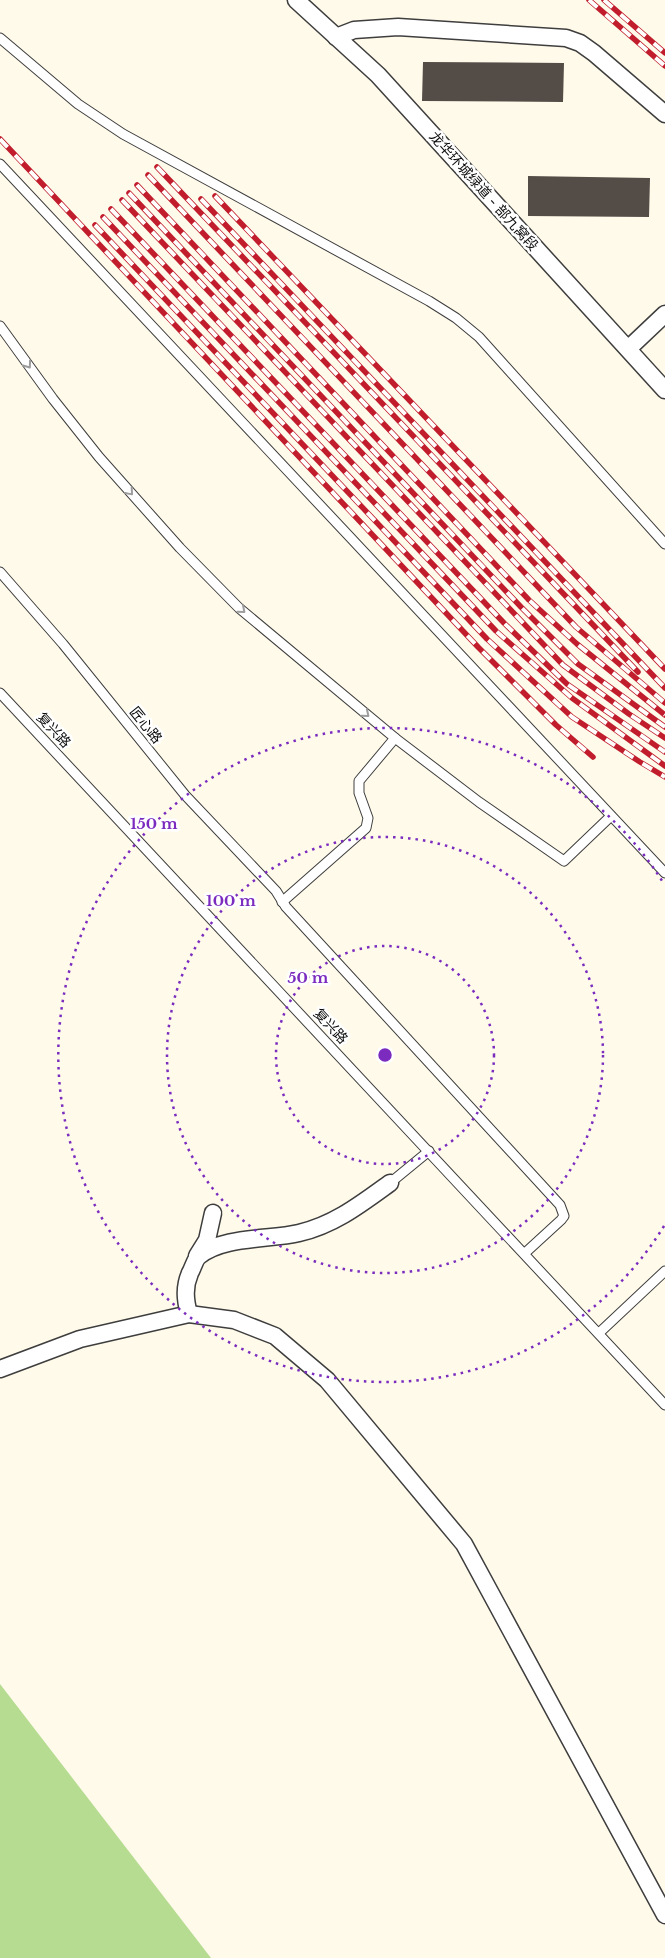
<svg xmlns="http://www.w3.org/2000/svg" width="665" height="1958" viewBox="0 0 665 1958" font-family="'Libre Baskerville','Noto Sans SC',serif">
	<rect width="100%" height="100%" fill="#fffaea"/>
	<!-- forest -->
	<path fill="#b6dc91" d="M 0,1684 L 211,1958 L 0,1958 Z"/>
	<!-- building -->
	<g fill="#544c47">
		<path d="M 423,62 L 564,63 L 563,102 L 422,101 Z"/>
		<path d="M 528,176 L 650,178 L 649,217 L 528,216 Z"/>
	</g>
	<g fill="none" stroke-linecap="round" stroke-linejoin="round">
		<defs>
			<g id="lane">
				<path d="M 0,38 L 78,104 L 123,134 L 429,301 L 456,318 L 479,337 L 665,544"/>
				<path d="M 0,164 L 665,873"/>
				<path d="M 0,326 L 53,399 L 99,457 L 180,548 L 239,608 L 395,738 L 479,802 L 564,861 L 611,816"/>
				<path d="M 0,572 L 63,644 L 185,795 L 276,891 L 286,907 L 560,1205 L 564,1216 L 561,1220 L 525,1253"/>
				<path d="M 0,693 L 665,1405"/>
				<path d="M 282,902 L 366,828 L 368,818 L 359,793 L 359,781 L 395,738"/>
				<path d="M 390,1183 L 429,1151"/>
				<path d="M 599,1333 L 665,1271"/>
			</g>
			<g id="street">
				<path d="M 296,0 L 378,75 L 665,390"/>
				<path d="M 336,37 L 354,30 L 398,27 L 566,38 L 580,43 L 594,53 L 665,114"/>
				<path d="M 628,349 L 665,314"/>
				<path d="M 197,1256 L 207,1240 L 213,1213"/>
				<path d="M 189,1314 C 185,1299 184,1287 190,1273 C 193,1268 195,1259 199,1256 C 223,1236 270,1240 299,1233 C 334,1225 361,1204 390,1183"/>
				<path d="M 0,1369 L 80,1339 L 189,1314 L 234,1320 L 275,1336 L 327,1380 L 464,1544 L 665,1915"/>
			</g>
		</defs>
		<!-- lane casing -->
		<use href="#lane" stroke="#3e3e3e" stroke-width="11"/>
		<!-- street casing -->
		<use href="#street" stroke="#3e3e3e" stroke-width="19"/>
		<!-- lane -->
		<use href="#lane" stroke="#fff" stroke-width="9"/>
		<!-- street -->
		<use href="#street" stroke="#fff" stroke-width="16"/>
		<defs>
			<g id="rail">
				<path d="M 589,0 L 665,66"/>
				<path d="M 604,0 L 665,53"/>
				<path d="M 0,139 L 478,647 L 556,725 L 593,757"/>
				<path d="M 157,167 L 638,672"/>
				<path d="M 148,175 L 576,627 L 665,703"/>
				<path d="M 137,185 L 529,600 L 577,644 L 665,715"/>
				<path d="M 129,193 L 521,607 L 578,664 L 665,727"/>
				<path d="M 215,196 L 665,669"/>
				<path d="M 201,199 L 665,688"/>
				<path d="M 122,200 L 563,665 L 629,714 L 665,738"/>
				<path d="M 111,209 L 504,623 L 567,684 L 665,752"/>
				<path d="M 103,217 L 496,631 L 572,698 L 665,766"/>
				<path d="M 95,225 L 487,639 L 572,717 L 640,762 L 665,777"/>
			</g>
		</defs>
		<!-- rail casing -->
		<use href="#rail" stroke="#c11d2d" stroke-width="5.5"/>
		<!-- rail -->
		<use href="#rail" stroke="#fff" stroke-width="4" stroke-dasharray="11" stroke-linecap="butt"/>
	</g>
	<!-- one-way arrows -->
	<defs><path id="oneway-chevron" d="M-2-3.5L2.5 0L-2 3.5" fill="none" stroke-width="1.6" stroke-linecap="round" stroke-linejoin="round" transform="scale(1.25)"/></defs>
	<g stroke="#9d9d9d">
		<use href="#oneway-chevron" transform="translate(28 365) rotate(54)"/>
		<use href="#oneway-chevron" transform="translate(130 492) rotate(49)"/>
		<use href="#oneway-chevron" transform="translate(242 610) rotate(41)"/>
		<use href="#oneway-chevron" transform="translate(366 714) rotate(40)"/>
	</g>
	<!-- distance rings -->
	<g fill="none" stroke="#7b2cbf" stroke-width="2.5" stroke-dasharray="2.5 5">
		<circle cx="385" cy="1055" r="109"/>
		<circle cx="385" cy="1055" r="218"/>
		<path d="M664 1226A327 327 0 1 1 664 884"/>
	</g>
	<g text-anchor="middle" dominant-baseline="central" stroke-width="5" stroke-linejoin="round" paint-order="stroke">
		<!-- street labels -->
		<g font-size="14" fill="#0b0b0b" stroke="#fff">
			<text transform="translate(484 191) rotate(48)">龙华环城绿道 - 部九窝段</text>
			<text transform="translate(146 725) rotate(51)">匠心路</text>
			<text transform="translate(54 730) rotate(47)">复兴路</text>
			<text transform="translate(331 1026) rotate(47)">复兴路</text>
		</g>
	</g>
	<circle cx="385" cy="1055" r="8" fill="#7b2cbf" stroke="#fff" stroke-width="2.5"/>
	<g font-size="15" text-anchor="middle" font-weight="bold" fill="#7b2cbf" stroke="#fff" stroke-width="5" stroke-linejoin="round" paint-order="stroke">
		<text x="154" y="829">150 m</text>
		<text x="231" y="906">100 m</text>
		<text x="308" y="983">50 m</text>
	</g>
</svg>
